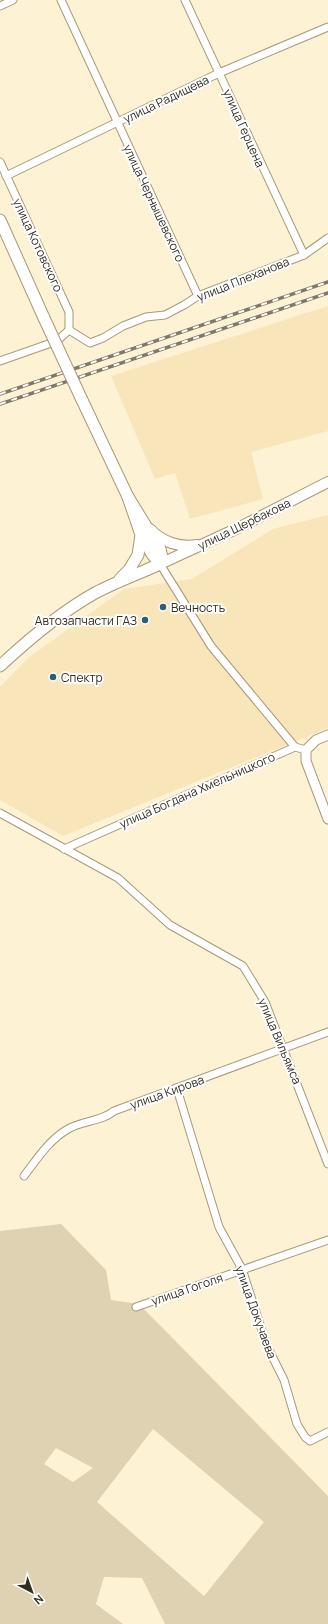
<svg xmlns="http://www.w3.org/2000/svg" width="328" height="1624" viewBox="0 0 328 1624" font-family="Manrope,sans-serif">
	<rect width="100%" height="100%" fill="#fef2d5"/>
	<!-- built -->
	<g fill="#f8e5ba">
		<path d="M 328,306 L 328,431 L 251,452 L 263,499 L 190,519 L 175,473 L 155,479 L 111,376 Z"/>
		<path d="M 328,515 L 328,728 L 63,836 L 0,800 L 0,687 L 28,658 L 124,589 L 192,579 L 273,529 Z"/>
	</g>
	<!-- green -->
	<path fill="#dfd2b3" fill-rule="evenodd" d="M 61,1224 L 106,1270 L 111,1300 L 139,1304 L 328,1496 L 328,1624 L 165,1624 L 142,1578 L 104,1577 L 96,1604 L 123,1624 L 0,1624 L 0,1231 ZM 153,1429 L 264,1522 L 204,1596 L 97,1502 ZM 56,1448 L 93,1468 L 73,1482 L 44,1464 Z"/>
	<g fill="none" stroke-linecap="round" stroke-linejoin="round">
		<defs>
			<g id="minor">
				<path d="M 61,0 L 198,296"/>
				<path d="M 185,0 L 304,255"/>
				<path d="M 0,6 L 13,0"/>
				<path d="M 0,162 L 69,312 L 69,330"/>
				<path d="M 6,176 L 219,73 L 328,27"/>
				<path d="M 69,330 L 90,343 L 103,338 L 123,326 L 146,317 L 165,315 L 184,305 L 198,296 L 304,255 L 328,238"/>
				<path d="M 0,361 L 57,341 L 69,330"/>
				<path d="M 160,564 L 211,646 L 295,747"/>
				<path d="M 0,813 L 118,878 L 170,925 L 243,966 L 265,1002 L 328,1164"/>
				<path d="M 64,849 L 295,747 L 306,750"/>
				<path d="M 177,1089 L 219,1227 L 242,1269 L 267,1346 L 284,1380 L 297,1424 L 305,1437 L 310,1441 L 328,1432"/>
				<path d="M 24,1176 C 37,1159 49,1140 68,1129 C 83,1120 101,1122 114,1111 L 328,1032"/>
				<path d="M 136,1307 L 328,1240"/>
			</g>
			<path id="tertiary" d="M 328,735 L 316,740 L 306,750 L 306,761 L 328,819"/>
			<g id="secondary">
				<path d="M 150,529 C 162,542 180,548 197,545"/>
				<path d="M 141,535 L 152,555 L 160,564 L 238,528 L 328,482"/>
			</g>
			<g id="primary">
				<path d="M 0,220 L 44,318"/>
				<path d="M 82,400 L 128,497 L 141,535 L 138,555 L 129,570 L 120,579"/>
				<path d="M 0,666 C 29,639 61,612 95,593 C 116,582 138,574 160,564 L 162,557 L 160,549 L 128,497"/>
			</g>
		</defs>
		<!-- minor casing -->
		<use href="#minor" stroke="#a79877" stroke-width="9"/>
		<!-- tertiary casing -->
		<use href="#tertiary" stroke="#a79877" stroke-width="11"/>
		<!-- secondary casing -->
		<use href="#secondary" stroke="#a79877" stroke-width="12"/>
		<!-- primary casing -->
		<use href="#primary" stroke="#a79877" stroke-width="13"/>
		<!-- minor -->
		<use href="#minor" stroke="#fff" stroke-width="7"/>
		<!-- tertiary -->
		<use href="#tertiary" stroke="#fff" stroke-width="9"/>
		<!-- secondary -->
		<use href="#secondary" stroke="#fff" stroke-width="10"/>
		<!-- primary -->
		<use href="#primary" stroke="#fff" stroke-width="11"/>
		<defs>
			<g id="rail">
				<path d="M 0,394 L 328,282"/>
				<path d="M 0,404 L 328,293"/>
			</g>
		</defs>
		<!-- rail casing -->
		<use href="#rail" stroke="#817965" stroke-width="3.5"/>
		<!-- rail -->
		<use href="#rail" stroke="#fff" stroke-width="2" stroke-dasharray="6" stroke-linecap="butt"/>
		<defs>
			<path id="primary-bridge" d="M 44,318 L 82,400"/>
		</defs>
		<!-- primary-bridge casing -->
		<use href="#primary-bridge" stroke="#a79877" stroke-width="13" stroke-linecap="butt"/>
		<!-- primary-bridge -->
		<use href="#primary-bridge" stroke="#fff" stroke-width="11"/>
	</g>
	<!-- markers -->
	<g fill="#2c5d7b" stroke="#fff" stroke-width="1.5">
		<circle cx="163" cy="607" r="4"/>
		<circle cx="145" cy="620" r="4"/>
		<circle cx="53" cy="677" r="4"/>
	</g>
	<g text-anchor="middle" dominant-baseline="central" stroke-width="4" stroke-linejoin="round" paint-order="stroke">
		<!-- street labels -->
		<g font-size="12" fill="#332d1f" stroke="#fff">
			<text transform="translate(166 99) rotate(-26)">улица Радищева</text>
			<text transform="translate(244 128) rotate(66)">улица Герцена</text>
			<text transform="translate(154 203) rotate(65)">улица Чернышевского</text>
			<text transform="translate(38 245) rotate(65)">улица Котовского</text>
			<text transform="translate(243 279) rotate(-22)">улица Плеханова</text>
			<text transform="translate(244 524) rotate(-26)">улица Щербакова</text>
			<text transform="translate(197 790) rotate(-24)">улица Богдана Хмельницкого</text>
			<text transform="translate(280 1041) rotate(67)">улица Вильямса</text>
			<text transform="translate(167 1092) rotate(-20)">улица Кирова</text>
			<text transform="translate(187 1289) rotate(-19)">улица Гоголя</text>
			<text transform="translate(256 1312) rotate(70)">улица Докучаева</text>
		</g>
		<!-- poi labels -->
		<g font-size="12" fill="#332d1f" stroke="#fff" text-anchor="start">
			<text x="171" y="607">Вечность</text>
			<text x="137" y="620" text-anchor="end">Автозапчасти ГАЗ</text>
			<text x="61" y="677">Спектр</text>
		</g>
	</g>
	<!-- north arrow -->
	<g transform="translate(32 1592) rotate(139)" stroke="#ffffff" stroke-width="3" paint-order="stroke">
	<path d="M0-3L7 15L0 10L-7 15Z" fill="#332d1f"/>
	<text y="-6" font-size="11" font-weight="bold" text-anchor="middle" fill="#332d1f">N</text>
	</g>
</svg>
